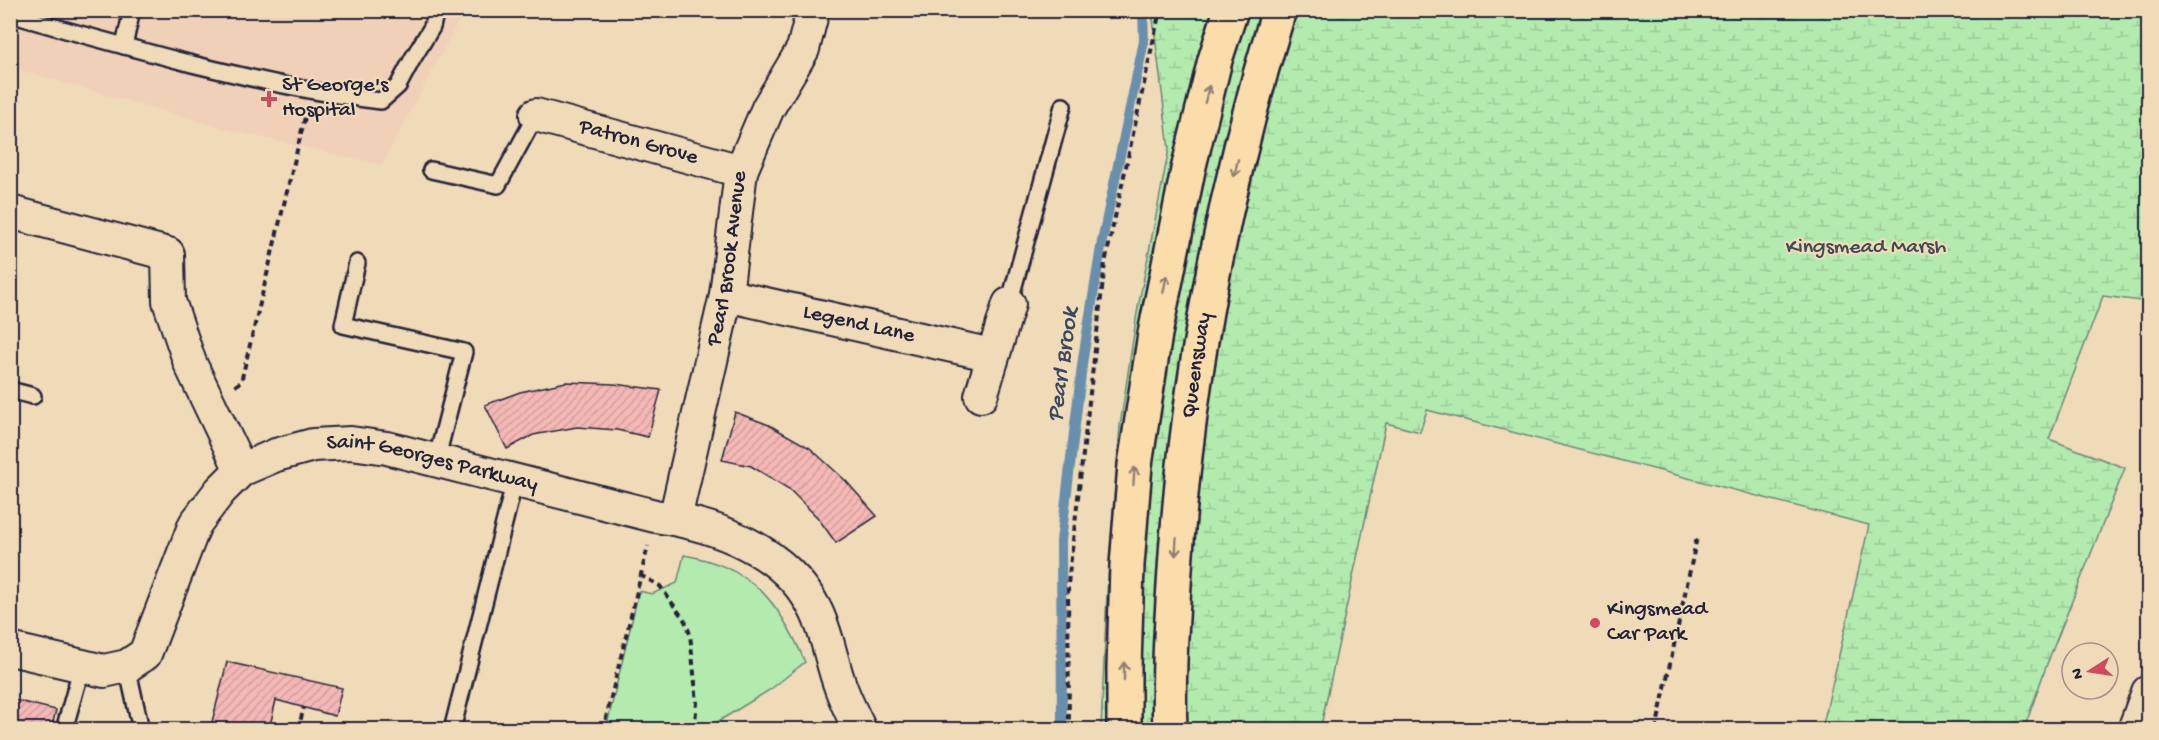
<svg xmlns="http://www.w3.org/2000/svg" width="2159" height="740" viewBox="0 0 2159 740" font-family="'Gochi Hand',sans-serif">
	<defs>
		<pattern id="wetland-marsh" width="20" height="14" patternUnits="userSpaceOnUse" patternTransform="scale(1.5)"><rect width="20" height="14" fill="#b3ebae"/><path d="M1 5h8M5 5V1M11 12h8M15 12V8" fill="none" stroke="#9ac997"/></pattern>
		<pattern id="building-hatch" width="6" height="6" patternUnits="userSpaceOnUse" patternTransform="scale(1.5)"><rect width="6" height="6" fill="#f4b8b6"/><path d="M-1 1l2-2M0 6l6-6M5 7l2-2" fill="none" stroke="#d19e9d"/></pattern>
	</defs>
	<rect width="100%" height="100%" fill="#f0dbb9"/>
	<filter id="ink" filterUnits="userSpaceOnUse"><feTurbulence type="fractalNoise" baseFrequency=".0167" numOctaves="2"/><feDisplacementMap in="SourceGraphic" scale="12" xChannelSelector="R" yChannelSelector="G"/><feConvolveMatrix kernelMatrix="1 2 1 2 8 2 1 2 1" color-interpolation-filters="sRGB"/></filter>
	<g filter="url(#ink)">
		<!-- built -->
		<path fill="#f1d0b8" d="M 10,11 L 464,11 L 382,165 L 233,131 L 11,68 Z"/>
		<!-- green -->
		<path fill="#b3ebae" stroke="#6a8674" stroke-width="1.5" d="M 684,555 C 752,567 779,601 805,662 L 771,689 L 706,729 L 606,729 L 639,591 L 652,594 L 677,583 Z"/>
		<!-- wetland -->
		<path fill="url(#wetland-marsh)" stroke="#6a8674" stroke-width="1.5" d="M 1152,11 L 2148,11 L 2148,302 L 2103,296 L 2049,439 L 2125,468 L 2047,664 L 2024,729 L 1822,729 L 1869,525 L 1427,410 L 1420,432 L 1386,423 L 1322,721 L 1316,729 L 1101,730 L 1107,593 L 1120,426 L 1137,313 L 1169,149 Z"/>
		<g fill="none" stroke-linecap="round" stroke-linejoin="round">
			<!-- stream -->
			<path stroke="#6890ac" stroke-width="10" d="M 1062,730 L 1061,541 L 1083,358 L 1102,241 L 1144,41 L 1143,10"/>
		</g>
		<!-- building -->
		<g fill="url(#building-hatch)" stroke="#22223b" stroke-width="1.5">
			<path d="M 566,382 L 614,384 L 661,390 L 648,437 L 617,430 L 577,427 L 533,435 L 507,449 L 485,405 L 520,392 Z"/>
			<path d="M 735,412 L 769,425 L 810,448 L 846,481 L 877,516 L 836,543 L 818,518 L 789,489 L 751,466 L 722,460 Z"/>
			<path d="M 227,662 L 342,688 L 335,716 L 276,700 L 269,730 L 210,730 Z"/>
			<path d="M 10,699 L 56,710 L 51,730 L 10,730 Z"/>
		</g>
		<g fill="none" stroke-linecap="round" stroke-linejoin="round">
			<defs>
				<g id="service">
					<path d="M 10,14 C 71,32 131,48 192,64 C 254,79 317,94 381,101 L 398,86 L 413,58 L 432,27 L 436,10"/>
					<path d="M 124,46 L 132,10"/>
					<path d="M 431,170 L 498,185 L 536,115"/>
					<path d="M 357,263 L 343,325 L 464,352 L 436,461"/>
					<path d="M 1009,304 L 1063,106"/>
					<path d="M 10,390 L 33,396"/>
					<path d="M 127,666 L 141,730"/>
					<path d="M 64,730 L 82,666"/>
					<path d="M 452,730 L 515,480"/>
				</g>
				<g id="minor">
					<path id="s1" d="M 536,115 L 741,171"/>
					<path d="M 10,212 L 168,254 L 169,301 L 190,363 L 241,470"/>
					<path id="s2" d="M 726,295 L 992,355"/>
					<path d="M 981,396 L 1009,304"/>
					<path id="s3" d="M 675,519 L 726,295 L 741,171 L 768,108 L 803,49 L 813,10"/>
					<path id="s4" d="M 10,649 L 104,671 L 127,666 L 145,654 L 195,524 L 220,491 L 241,470 L 276,455 L 313,445 L 351,443 L 387,448 L 655,516 C 717,525 785,550 815,609 C 828,634 831,662 841,688 C 846,702 853,716 860,730"/>
					<path d="M 2134,730 L 2148,692"/>
				</g>
				<g id="trunk">
					<path d="M 1124,730 L 1124,668 L 1127,565 L 1135,465 L 1155,334 L 1188,170 L 1215,60 L 1231,10"/>
					<path id="s5" d="M 1170,730 C 1168,681 1171,633 1174,585 C 1185,391 1222,196 1279,10"/>
				</g>
			</defs>
			<!-- service casing -->
			<use href="#service" stroke="#22223b" stroke-width="20"/>
			<!-- minor casing -->
			<use href="#minor" stroke="#22223b" stroke-width="36"/>
			<!-- trunk casing -->
			<use href="#trunk" stroke="#22223b" stroke-width="38"/>
			<!-- path -->
			<g stroke="#22223b" stroke-width="4" stroke-dasharray="6 4.5" stroke-linecap="butt">
				<path d="M 235,386 L 241,382 L 306,113"/>
				<path d="M 640,575 L 660,586 L 685,621 L 690,634 L 697,703 L 694,730"/>
				<path d="M 298,730 L 304,707"/>
				<path d="M 603,730 L 648,546"/>
				<path d="M 1069,730 L 1068,584 L 1105,263 L 1160,10"/>
				<path d="M 1656,730 L 1697,537"/>
			</g>
			<!-- service -->
			<use href="#service" stroke="#f0dbb9" stroke-width="15"/>
			<!-- minor -->
			<use href="#minor" stroke="#f0dbb9" stroke-width="32"/>
			<!-- trunk -->
			<use href="#trunk" stroke="#fbddab" stroke-width="33"/>
		</g>
		<!-- one-way arrows -->
		<defs><path id="oneway-shaft" d="M-6 0H5M1.5-3L5.5 0L1.5 3" fill="none" stroke-width="1.6" stroke-linecap="round" stroke-linejoin="round" transform="scale(1.5)"/></defs>
		<g stroke="#8e8073">
			<use href="#oneway-shaft" transform="translate(1207 94) rotate(-76)"/>
			<use href="#oneway-shaft" transform="translate(1236 168) rotate(103)"/>
			<use href="#oneway-shaft" transform="translate(1165 284) rotate(-79)"/>
			<use href="#oneway-shaft" transform="translate(1134 476) rotate(-86)"/>
			<use href="#oneway-shaft" transform="translate(1176 547) rotate(93)"/>
			<use href="#oneway-shaft" transform="translate(1124 671) rotate(-90)"/>
		</g>
	</g>
	<!-- markers -->
	<g fill="#d1495b" stroke="#f0dbb9" stroke-width="2">
		<path d="M266 90h6v6h6v6h-6v6h-6v-6h-6v-6h6z"/>
		<circle cx="1595" cy="623" r="6"/>
	</g>
	<g text-anchor="middle" dominant-baseline="central" stroke-width="4.5" stroke-linejoin="round" paint-order="stroke">
		<!-- poi labels -->
		<g font-size="22" fill="#22223b" stroke="#f0dbb9" text-anchor="start">
			<text x="282" y="86">St George's<tspan x="282" dy="25">Hospital</tspan></text>
			<text x="1607" y="610">Kingsmead<tspan x="1607" dy="25">Car Park</tspan></text>
		</g>
		<!-- street labels -->
		<g font-size="22" fill="#22223b" stroke="#f0dbb9">
			<text stroke="none"><textPath href="#s1" startOffset="106">Patron Grove</textPath></text>
			<text stroke="none"><textPath href="#s3" startOffset="266">Pearl Brook Avenue</textPath></text>
			<text stroke="none"><textPath href="#s2" startOffset="136">Legend Lane</textPath></text>
			<text stroke="none"><textPath href="#s5" startOffset="366">Queensway</textPath></text>
			<text stroke="none"><textPath href="#s4" startOffset="550">Saint Georges Parkway</textPath></text>
		</g>
		<!-- park labels -->
		<g font-size="22" fill="#3f4a52" stroke="#f0dbb9">
			<text x="1866" y="248">Kingsmead Marsh</text>
		</g>
		<!-- water labels -->
		<g font-size="24" font-style="italic" fill="#394761" stroke="#f0dbb9">
			<text transform="translate(1064 365) rotate(-82)">Pearl Brook</text>
		</g>
	</g>
	<!-- margin -->
	<rect width="2159" height="740" fill="none" stroke="#f0dbb9" stroke-width="36"/>
	<rect x="18" y="18" width="2123" height="704" fill="none" stroke="#22223b" stroke-width="2" filter="url(#ink)"/>
	<!-- north arrow -->
	<g transform="translate(2090 671) rotate(258)"><circle r="28" fill="#f0dbb9" stroke="#9e9187" stroke-width="1.5"/>
	<path d="M0-4.5L10 22L0 15L-10 22Z" fill="#d1495b"/>
	<text y="-9" font-size="16" font-weight="bold" text-anchor="middle" fill="#22223b">N</text>
	</g>
</svg>
